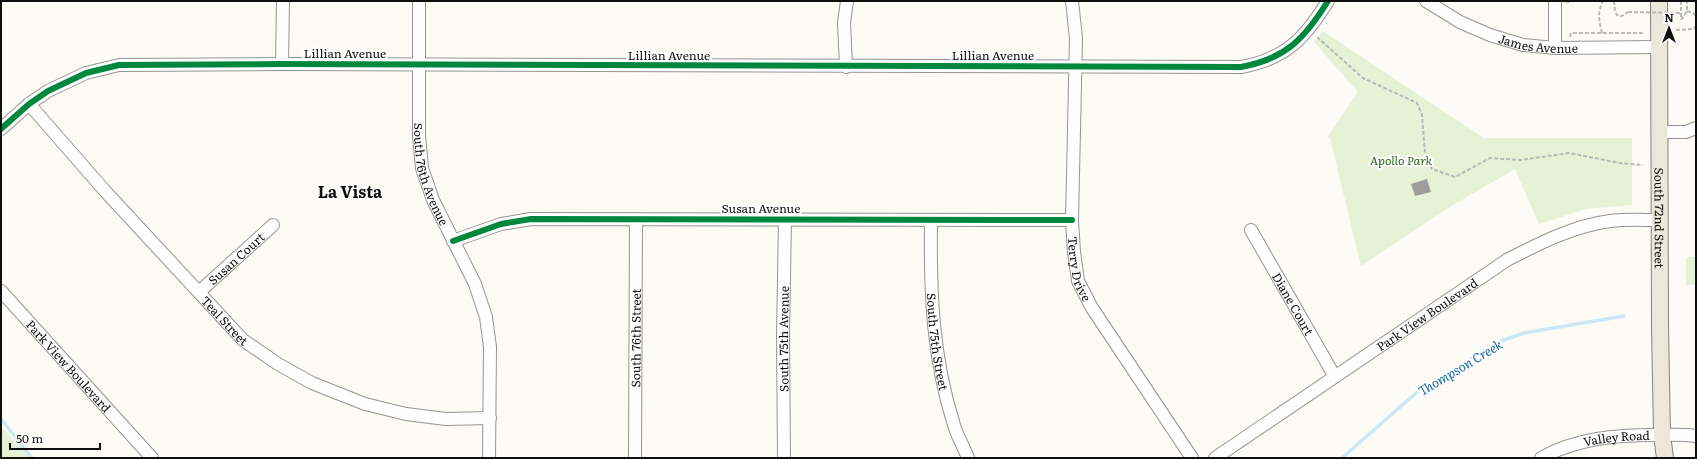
<svg xmlns="http://www.w3.org/2000/svg" width="1697" height="459" viewBox="0 0 1697 459" font-family="Literata,serif">
	<rect width="100%" height="100%" fill="#fcfbf5"/>
	<!-- green -->
	<g fill="#e7f1d6">
		<path d="M 1323,31 L 1484,138 L 1632,138 L 1632,205 L 1586,209 L 1539,224 L 1515,169 L 1448,208 L 1361,266 L 1330,138 L 1327,138 L 1358,92 L 1314,42 Z"/>
		<rect x="1686" y="257" width="10" height="28"/>
		<path d="M 1,426 L 30,458 L 1,458 Z"/>
	</g>
	<g fill="none" stroke-linecap="round" stroke-linejoin="round">
		<!-- stream -->
		<g stroke="#cce8f5" stroke-width="3.5">
			<path d="M 1,419 L 32,458"/>
			<path d="M 1342,458 L 1416,393 L 1498,342 L 1524,333 L 1624,316"/>
		</g>
	</g>
	<!-- building -->
	<path fill="#a09e9a" d="M 1427,179 L 1431,192 L 1415,196 L 1411,184 Z"/>
	<g fill="none" stroke-linecap="round" stroke-linejoin="round">
		<defs>
			<g id="minor">
				<path id="s1" d="M 419,1 L 419,136 L 422,168 L 433,200 L 475,284 L 486,317 L 490,347 L 489,458"/>
				<path id="s2" d="M 1072,1 L 1076,38 L 1072,220 L 1074,252 L 1078,281 L 1092,308 L 1192,458"/>
				<path id="s3" d="M 1426,1 L 1460,22 L 1490,35 L 1523,45 L 1555,48 L 1660,47"/>
				<path d="M 1555,1 L 1555,48"/>
				<path d="M 282,64 L 283,1"/>
				<path d="M 846,67 L 844,23 L 847,1"/>
				<path id="s4" d="M 29,104 L 105,191 L 243,340 L 278,364 L 312,383 L 365,404 L 406,414 L 446,419 L 490,418"/>
				<path d="M 1,129 L 29,104 L 48,91 L 86,73 L 119,65 L 282,64 L 1241,67 C 1286,59 1305,38 1328,1"/>
				<path d="M 1659,132 L 1686,132 L 1696,128"/>
				<path id="s5" d="M 931,220 C 930,291 932,356 954,425 C 957,436 964,447 968,458"/>
				<path id="s6" d="M 1251,230 L 1335,377"/>
				<path d="M 453,241 L 501,224 L 531,219 L 1072,220"/>
				<path id="s7" d="M 1,291 L 152,458"/>
				<path id="s8" d="M 199,292 L 273,225"/>
				<path id="s9" d="M 635,458 L 636,219"/>
				<path id="s10" d="M 784,458 L 783,336 L 785,219"/>
				<path id="s11" d="M 1215,458 L 1507,260 C 1540,243 1573,226 1610,221 C 1626,219 1643,220 1659,220"/>
				<path id="s12" d="M 1541,458 C 1577,438 1616,435 1656,435 C 1669,435 1683,434 1696,436"/>
			</g>
			<g id="major">
				<path id="s13" d="M 1659,1 L 1660,325 L 1662,435 L 1665,458"/>
			</g>
		</defs>
		<!-- minor casing -->
		<use href="#minor" stroke="#969593" stroke-width="14"/>
		<!-- major casing -->
		<use href="#major" stroke="#838380" stroke-width="18"/>
		<!-- path -->
		<g stroke="#b9b9b8" stroke-width="2" stroke-dasharray="4 2" stroke-linecap="butt">
			<path d="M 1614,1 L 1615,12 L 1618,16 L 1622,16 L 1628,12"/>
			<path d="M 1681,1 L 1681,18"/>
			<path d="M 1566,2 L 1575,1"/>
			<path d="M 1687,11 L 1693,13 L 1696,16"/>
			<path d="M 1681,20 L 1687,11 L 1687,1"/>
			<path d="M 1676,30 L 1694,29 L 1696,25"/>
			<path d="M 1602,33 C 1599,21 1597,12 1603,1"/>
			<path d="M 1317,37 L 1363,78 L 1417,103 L 1422,115 L 1425,154 L 1432,169 L 1455,177 L 1490,158 L 1521,160 L 1569,153 L 1620,163 L 1643,165"/>
			<path d="M 1570,37 L 1571,33 L 1643,33"/>
		</g>
		<!-- minor -->
		<use href="#minor" stroke="#fffefe" stroke-width="12"/>
		<!-- major -->
		<use href="#major" stroke="#ece7db" stroke-width="16"/>
		<!-- path-bridge -->
		<path stroke="#b9b9b8" stroke-width="2" stroke-dasharray="4 2" stroke-linecap="butt" d="M 1628,12 L 1681,13"/>
		<defs>
			<g id="cycleway">
				<path d="M 1,129 L 29,104 L 48,91 L 86,73 L 119,65 L 282,64 L 1241,67 C 1286,59 1305,38 1328,1"/>
				<path d="M 453,241 L 501,224 L 531,219 L 1072,220"/>
			</g>
		</defs>
		<!-- cycleway casing -->
		<use href="#cycleway" stroke="#fff" stroke-width="8"/>
		<!-- cycleway -->
		<use href="#cycleway" stroke="#00873e" stroke-width="6"/>
	</g>
	<g text-anchor="middle" dominant-baseline="central" stroke-width="4" stroke-linejoin="round" paint-order="stroke">
		<!-- street labels -->
		<g font-size="12" fill="#0f0f0f" stroke="#fff">
			<text stroke="none"><textPath href="#s3" startOffset="122">James Avenue</textPath></text>
			<text x="345" y="53">Lillian Avenue</text>
			<text x="669" y="55">Lillian Avenue</text>
			<text x="993" y="55">Lillian Avenue</text>
			<text stroke="none"><textPath href="#s1" startOffset="175">South 76th Avenue</textPath></text>
			<text x="761" y="208">Susan Avenue</text>
			<text stroke="none"><textPath href="#s13" startOffset="217">South 72nd Street</textPath></text>
			<text stroke="none"><textPath href="#s8" startOffset="50">Susan Court</textPath></text>
			<text stroke="none"><textPath href="#s2" startOffset="269">Terry Drive</textPath></text>
			<text stroke="none"><textPath href="#s6" startOffset="85">Diane Court</textPath></text>
			<text stroke="none"><textPath href="#s11" startOffset="256">Park View Boulevard</textPath></text>
			<text stroke="none"><textPath href="#s4" startOffset="292">Teal Street</textPath></text>
			<text stroke="none"><textPath href="#s9" startOffset="120">South 76th Street</textPath></text>
			<text stroke="none"><textPath href="#s10" startOffset="119">South 75th Avenue</textPath></text>
			<text stroke="none"><textPath href="#s5" startOffset="122">South 75th Street</textPath></text>
			<text stroke="none"><textPath href="#s7" startOffset="101">Park View Boulevard</textPath></text>
			<text stroke="none"><textPath href="#s12" startOffset="79">Valley Road</textPath></text>
		</g>
		<!-- park labels -->
		<g font-size="12" font-style="italic" fill="#316720" stroke="#fff">
			<text x="1401" y="160">Apollo Park</text>
		</g>
		<!-- water labels -->
		<g font-size="13" font-style="italic" fill="#1969a1" stroke="#fff">
			<text transform="translate(1460 367) rotate(-31)">Thompson Creek</text>
		</g>
		<!-- district labels -->
		<g font-size="16" font-weight="bold" fill="#0f0f0f" stroke="#fff">
			<text x="350" y="191">La Vista</text>
		</g>
	</g>
	<!-- border -->
	<rect width="1697" height="459" fill="none" stroke="#0f0f0f" stroke-width="4"/>
	<!-- north arrow -->
	<g transform="translate(1669 28)" stroke="#ffffff" stroke-width="3" paint-order="stroke">
	<path d="M0-3L7 15L0 10L-7 15Z" fill="#0f0f0f"/>
	<text y="-6" font-size="11" font-weight="bold" text-anchor="middle" fill="#0f0f0f">N</text>
	</g>
	<!-- scale -->
	<path d="M10 443v6h90v-6" fill="none" stroke="#0f0f0f" stroke-width="2"/>
	<text x="16" y="443" font-size="12" fill="#0f0f0f" stroke="#ffffff" stroke-width="3" paint-order="stroke">50 m</text>
</svg>
